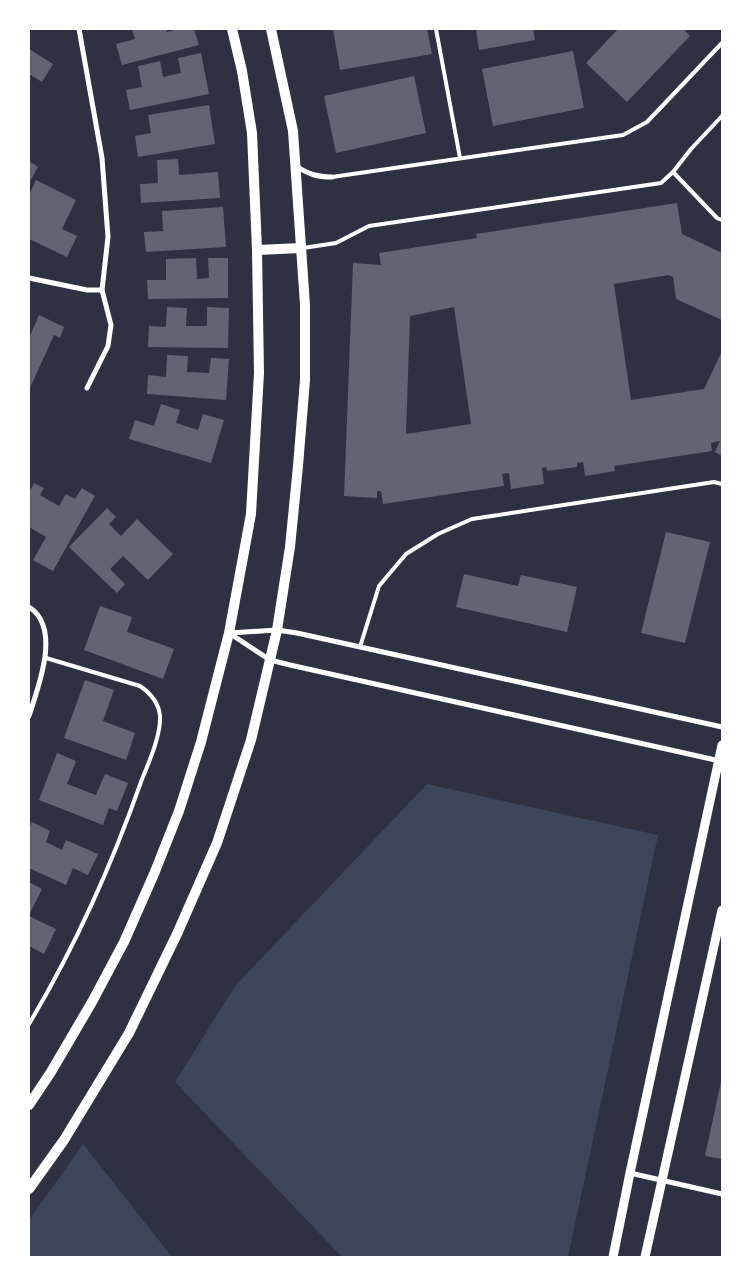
<svg xmlns="http://www.w3.org/2000/svg" width="751" height="1286" viewBox="0 0 751 1286" font-family="'Archivo Narrow',sans-serif">
	<rect width="100%" height="100%" fill="#2d3142"/>
	<!-- green -->
	<g fill="#3c4559">
		<path d="M 427,784 L 658,835 L 568,1257 L 342,1257 L 175,1082 L 235,986 Z"/>
		<path d="M 83,1144 L 172,1257 L 29,1257 L 29,1220 Z"/>
	</g>
	<!-- building -->
	<g fill="#626471" fill-rule="evenodd">
		<path d="M 132,29 L 166,29 L 167,32 L 178,29 L 194,29 L 199,45 L 122,65 L 116,44 L 135,39 Z"/>
		<path d="M 333,29 L 427,29 L 432,54 L 340,70 Z"/>
		<path d="M 476,29 L 533,29 L 535,40 L 479,50 Z"/>
		<path d="M 618,29 L 683,29 L 690,36 L 627,102 L 586,63 Z"/>
		<path d="M 29,49 L 53,64 L 42,82 L 29,74 Z"/>
		<path d="M 573,51 L 584,108 L 493,126 L 482,69 Z"/>
		<path d="M 201,53 L 209,94 L 130,110 L 126,90 L 142,87 L 138,66 L 160,61 L 163,77 L 181,73 L 178,58 Z"/>
		<path d="M 414,76 L 426,133 L 336,153 L 324,96 Z"/>
		<path d="M 209,105 L 215,144 L 138,157 L 135,136 L 151,133 L 148,115 Z"/>
		<path d="M 178,159 L 179,175 L 218,172 L 220,198 L 141,203 L 140,184 L 158,183 L 157,160 Z"/>
		<path d="M 29,161 L 38,167 L 29,183 Z"/>
		<path d="M 36,180 L 76,200 L 62,229 L 77,236 L 67,257 L 29,239 L 29,195 Z"/>
		<path d="M 677,203 L 682,234 L 722,253 L 722,320 L 676,299 L 673,277 L 669,275 L 614,284 L 631,400 L 704,389 L 722,351 L 722,456 L 715,452 L 720,441 L 711,443 L 712,451 L 614,466 L 615,471 L 585,476 L 583,462 L 577,463 L 577,467 L 547,471 L 546,467 L 542,468 L 544,484 L 511,489 L 509,473 L 502,474 L 504,486 L 383,504 L 381,491 L 377,491 L 377,498 L 344,496 L 353,263 L 381,265 L 379,253 L 477,238 L 476,234 ZM 454,307 L 471,424 L 406,434 L 410,316 Z"/>
		<path d="M 223,207 L 226,247 L 146,252 L 144,232 L 163,231 L 162,211 Z"/>
		<path d="M 196,258 L 197,279 L 209,278 L 208,258 L 228,258 L 228,298 L 148,299 L 147,280 L 166,280 L 166,259 Z"/>
		<path d="M 167,307 L 187,308 L 186,326 L 207,326 L 207,307 L 229,308 L 228,348 L 148,347 L 149,326 L 166,327 Z"/>
		<path d="M 39,315 L 64,327 L 60,338 L 54,335 L 29,390 L 29,338 Z"/>
		<path d="M 167,355 L 188,356 L 187,372 L 209,373 L 211,358 L 229,359 L 226,400 L 147,394 L 148,375 L 166,377 Z"/>
		<path d="M 161,404 L 180,410 L 176,423 L 198,430 L 203,414 L 224,420 L 211,463 L 129,439 L 135,420 L 154,426 Z"/>
		<path d="M 34,483 L 44,488 L 40,495 L 59,506 L 66,494 L 75,499 L 82,488 L 95,496 L 53,571 L 33,560 L 46,537 L 29,527 L 29,493 Z"/>
		<path d="M 107,508 L 116,517 L 109,524 L 121,536 L 137,519 L 173,554 L 148,580 L 123,556 L 110,569 L 125,584 L 117,593 L 69,547 Z"/>
		<path d="M 666,532 L 710,542 L 685,643 L 641,633 Z"/>
		<path d="M 464,574 L 518,586 L 521,575 L 577,587 L 567,632 L 456,607 Z"/>
		<path d="M 100,606 L 132,617 L 127,632 L 174,649 L 163,679 L 84,650 Z"/>
		<path d="M 85,680 L 114,690 L 103,721 L 135,733 L 126,760 L 64,738 Z"/>
		<path d="M 57,753 L 76,761 L 67,784 L 96,795 L 105,774 L 128,783 L 117,811 L 109,808 L 103,825 L 39,800 Z"/>
		<path d="M 32,822 L 50,831 L 46,842 L 62,850 L 66,840 L 98,854 L 88,875 L 73,868 L 66,885 L 29,868 L 29,828 Z"/>
		<path d="M 29,882 L 42,889 L 29,915 Z"/>
		<path d="M 29,916 L 56,929 L 44,954 L 29,946 Z"/>
		<path d="M 721,1082 L 722,1082 L 722,1159 L 705,1156 Z"/>
	</g>
	<g fill="none" stroke-linecap="round" stroke-linejoin="round">
		<!-- service -->
		<g stroke="#fff" stroke-width="4">
			<path d="M 436,29 L 460,158"/>
			<path d="M 673,172 L 691,149 L 722,116"/>
			<path d="M 332,177 L 623,135 L 647,122 L 722,43"/>
			<path d="M 303,248 L 336,243 L 369,226 L 661,183 L 673,172 L 717,218 L 722,220"/>
			<path d="M 360,647 L 379,586 L 406,554 L 438,534 L 472,519 L 714,482 L 722,484"/>
			<path d="M 29,1024 C 75,947 111,867 141,782 C 148,764 161,736 160,716 C 159,703 150,693 140,686 L 46,658"/>
		</g>
		<!-- minor -->
		<g stroke="#fff" stroke-width="5">
			<path d="M 79,29 L 102,158 L 108,237 L 102,290 L 111,325 L 108,346 L 87,388"/>
			<path d="M 296,166 C 308,174 317,177 332,177"/>
			<path d="M 29,278 L 87,290 L 102,290"/>
			<path d="M 29,607 C 62,628 38,687 29,716"/>
			<path d="M 229,633 L 270,660 L 290,665 L 720,761"/>
			<path d="M 230,633 L 277,630 L 297,633 L 722,727"/>
			<path d="M 630,1173 L 722,1194"/>
		</g>
		<!-- tertiary -->
		<g stroke="#fff" stroke-width="9">
			<path d="M 613,1257 L 630,1173 L 722,745"/>
			<path d="M 645,1257 L 722,910"/>
		</g>
		<!-- secondary -->
		<g stroke="#fff" stroke-width="10">
			<path d="M 257,250 L 301,248"/>
			<path d="M 29,1105 L 51,1072 L 92,1002 L 124,942 L 154,874 L 179,811 L 201,742 L 229,633 L 251,514 L 259,373 L 257,250 L 252,133 L 242,71 L 232,29"/>
			<path d="M 29,1189 L 64,1140 L 129,1033 L 177,934 L 217,843 L 251,740 L 277,630 L 290,547 L 298,466 L 305,380 L 305,305 L 293,131 L 271,29"/>
		</g>
	</g>
	<!-- border -->
	<rect width="751" height="1286" fill="none" stroke="#ffffff" stroke-width="60"/>
</svg>
